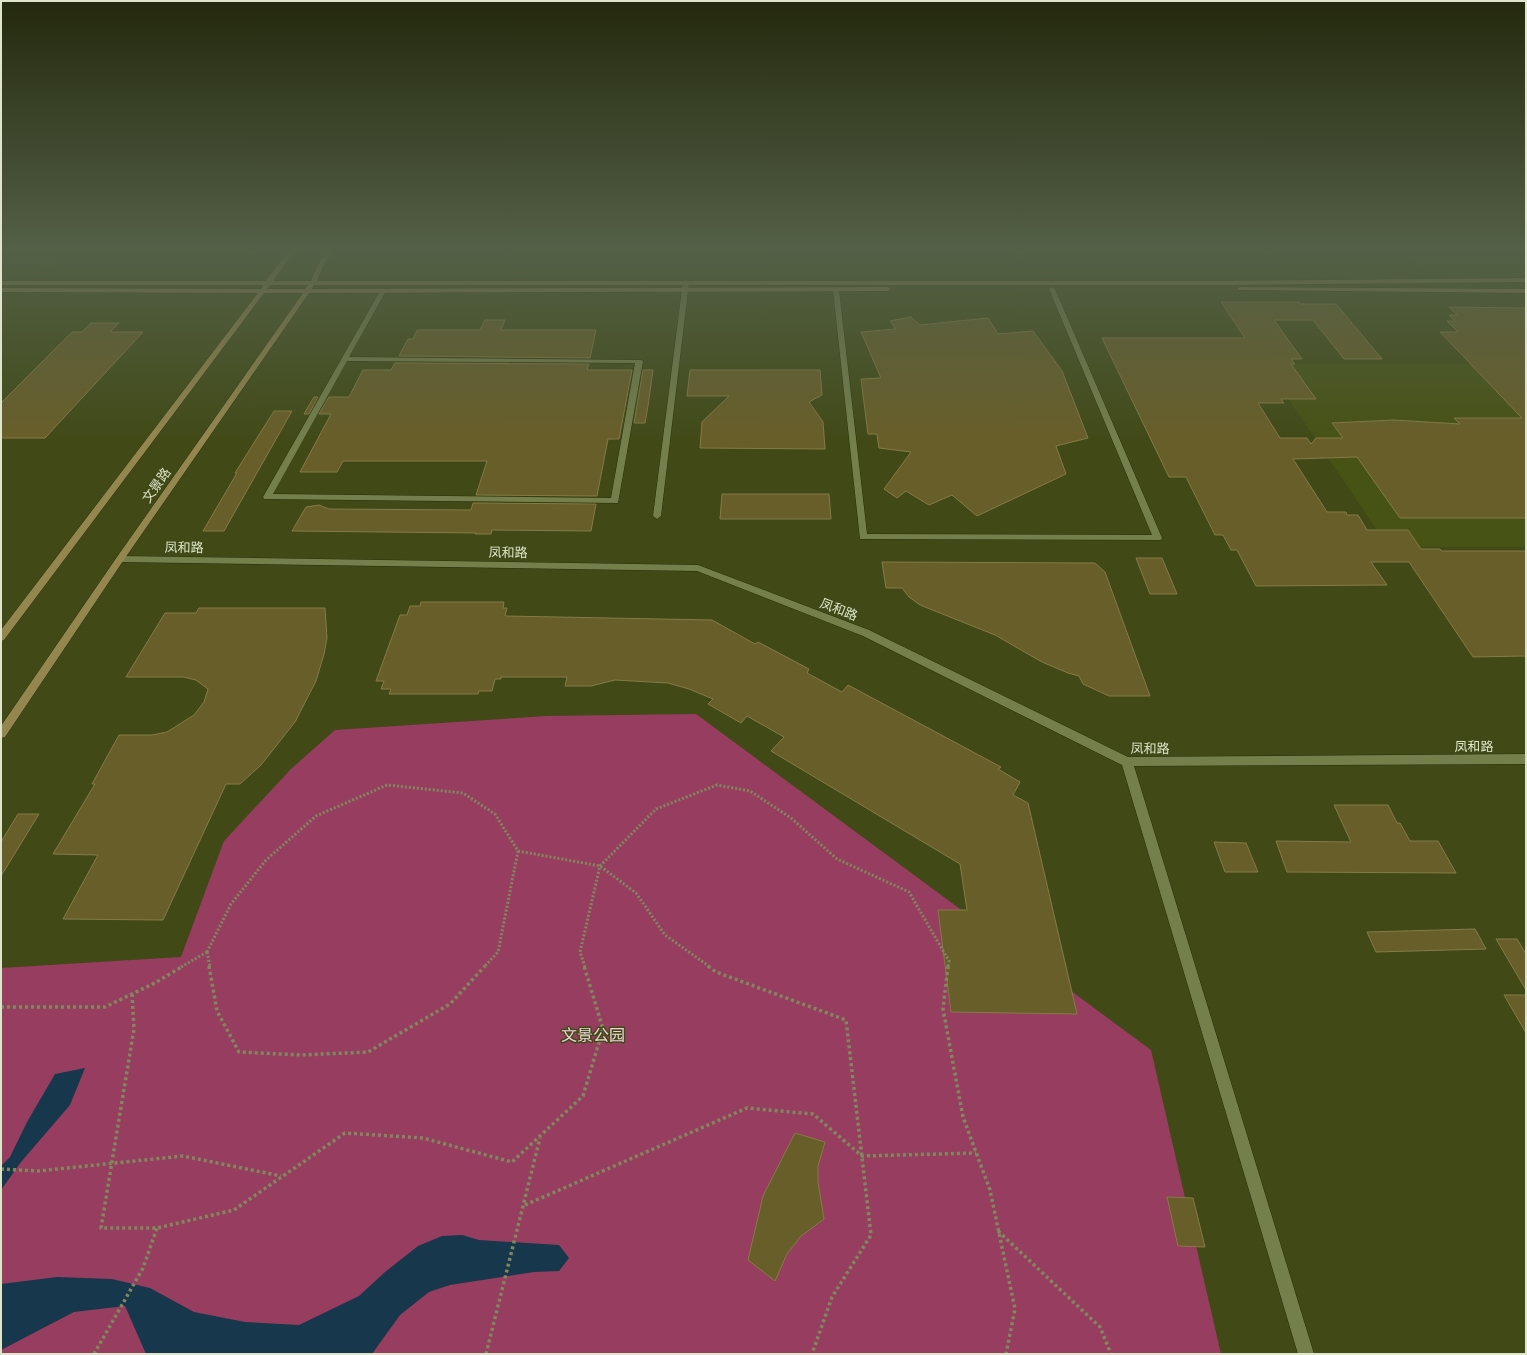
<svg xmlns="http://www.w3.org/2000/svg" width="1527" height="1355" viewBox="0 0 1527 1355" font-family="Manrope,'Noto Sans SC',sans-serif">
	<rect width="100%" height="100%" fill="#414a17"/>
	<!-- built -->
	<g fill="#475215">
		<path d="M 1,251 L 69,251 L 53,265 L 1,264 Z"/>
		<path d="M 1404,251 L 1526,251 L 1526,265 L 1419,265 Z"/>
		<path d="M 1265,364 L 1475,364 L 1526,418 L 1526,547 L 1388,547 Z"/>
	</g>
	<!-- green -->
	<path fill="#973d5f" d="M 696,714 L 1151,1050 L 1221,1354 L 1,1354 L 1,968 L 181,957 L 224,841 L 291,769 L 335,730 L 547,716 Z"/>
	<!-- water -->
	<g fill="#17384c">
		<path d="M 85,1068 L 70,1105 L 21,1162 L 1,1190 L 1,1166 L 10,1157 L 27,1122 L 55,1074 Z"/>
		<path d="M 462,1235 L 479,1240 L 559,1245 L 569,1258 L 559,1271 L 534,1272 L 450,1285 L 429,1292 L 400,1315 L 372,1354 L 146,1354 L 125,1306 L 74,1312 L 1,1350 L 1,1284 L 57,1277 L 112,1279 L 150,1288 L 194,1312 L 245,1322 L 299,1325 L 359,1296 L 385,1272 L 418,1246 L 442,1236 Z"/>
	</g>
	<!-- building -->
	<g fill="#685e29" stroke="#857b46">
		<path d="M 1221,302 L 1299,302 L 1300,304 L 1336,304 L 1382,359 L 1344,359 L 1313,320 L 1274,320 L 1302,359 L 1291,359 L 1295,364 L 1291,364 L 1316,399 L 1281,399 L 1284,403 L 1258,403 L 1280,438 L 1307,438 L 1311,444 L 1316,438 L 1343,438 L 1332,423 L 1394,420 L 1460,424 L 1454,418 L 1522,418 L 1440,332 L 1458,332 L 1447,321 L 1455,321 L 1449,315 L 1457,315 L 1449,307 L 1526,308 L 1526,518 L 1400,518 L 1357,457 L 1293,459 L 1327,512 L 1346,512 L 1347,515 L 1358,515 L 1367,530 L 1408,530 L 1421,549 L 1440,549 L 1442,551 L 1526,551 L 1526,656 L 1473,657 L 1409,562 L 1371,562 L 1387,585 L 1256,586 L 1237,550 L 1231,550 L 1223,535 L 1215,535 L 1186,477 L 1169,477 L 1102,338 L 1245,338 Z"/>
		<path d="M 911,317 L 920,325 L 988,318 L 998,334 L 1033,331 L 1062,371 L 1088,438 L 1056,446 L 1066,474 L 977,516 L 952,495 L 929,505 L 906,491 L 897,498 L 884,489 L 911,452 L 879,448 L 877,434 L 868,434 L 861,379 L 881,378 L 861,332 L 896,329 L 890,321 Z"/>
		<path d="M 485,320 L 505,320 L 501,330 L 596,330 L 590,358 L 399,356 L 408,339 L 413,339 L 417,330 L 480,330 Z"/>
		<path d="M 91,323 L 119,323 L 110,332 L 143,332 L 45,438 L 1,438 L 1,403 L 72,332 L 82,332 Z"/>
		<path d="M 395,363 L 589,364 L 587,370 L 632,370 L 619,439 L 608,439 L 597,496 L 476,495 L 487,461 L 343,461 L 337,472 L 300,472 L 331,414 L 319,414 L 329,397 L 349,397 L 363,370 L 391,370 Z"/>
		<path d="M 643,370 L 653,370 L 648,406 L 645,423 L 634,423 Z"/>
		<path d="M 690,370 L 820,370 L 822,395 L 809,402 L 823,422 L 825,449 L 700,448 L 702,422 L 729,396 L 687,396 Z"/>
		<path d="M 314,397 L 318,397 L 309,414 L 304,414 Z"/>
		<path d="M 274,411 L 292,411 L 224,531 L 203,531 L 237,473 L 235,473 Z"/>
		<path d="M 722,494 L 829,494 L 831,519 L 720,519 Z"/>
		<path d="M 473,503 L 596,504 L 591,531 L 492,530 L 491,534 L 475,534 L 476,533 L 292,531 L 306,507 L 319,505 L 329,509 L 471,510 Z"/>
		<path d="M 1136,558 L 1162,558 L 1177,594 L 1150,594 Z"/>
		<path d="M 882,562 L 1095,563 L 1105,572 L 1150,696 L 1109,696 L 1083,684 L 1079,676 L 1068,673 L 1042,662 L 995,635 L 920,605 L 909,597 L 902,588 L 886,588 Z"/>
		<path d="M 421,602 L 504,602 L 503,608 L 507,608 L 505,616 L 712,620 L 755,644 L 758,642 L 809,669 L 807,673 L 842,692 L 848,685 L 1001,767 L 998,769 L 1020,782 L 1013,795 L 1028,803 L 1077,1014 L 951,1012 L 938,910 L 967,910 L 960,864 L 771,751 L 784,737 L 747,716 L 741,723 L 708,704 L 713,699 L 689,689 L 668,683 L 615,680 L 591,686 L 565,686 L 567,677 L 501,677 L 501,679 L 495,679 L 492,691 L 479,691 L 478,694 L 389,694 L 391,689 L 381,689 L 384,681 L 376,681 L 400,615 L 407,615 L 410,606 L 420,606 Z"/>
		<path d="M 199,608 L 325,608 L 327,638 L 324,654 L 316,681 L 295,722 L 261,765 L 240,784 L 226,784 L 163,920 L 63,919 L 98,855 L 53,854 L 95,784 L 92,784 L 119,735 L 152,735 L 167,732 L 194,715 L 204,702 L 208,689 L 196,680 L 183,677 L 126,677 L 165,613 L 196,613 Z"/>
		<path d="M 1334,805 L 1388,805 L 1397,823 L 1400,823 L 1410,841 L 1438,841 L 1456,873 L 1287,872 L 1276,841 L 1351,842 Z"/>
		<path d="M 18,814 L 39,814 L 1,876 L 1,842 Z"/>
		<path d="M 1214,842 L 1246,843 L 1258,872 L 1225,872 Z"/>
		<path d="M 1475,929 L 1486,949 L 1376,952 L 1367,932 Z"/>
		<path d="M 1496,939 L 1517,939 L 1526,954 L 1526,990 Z"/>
		<path d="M 1504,995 L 1526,995 L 1526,1033 Z"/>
		<path d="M 795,1133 L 825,1142 L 818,1166 L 818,1182 L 824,1219 L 801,1236 L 787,1254 L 775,1281 L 748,1260 L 763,1196 Z"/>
		<path d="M 1167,1197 L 1193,1198 L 1205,1247 L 1178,1246 Z"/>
	</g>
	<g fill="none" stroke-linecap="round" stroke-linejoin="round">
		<defs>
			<g id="minor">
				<path d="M 686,280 L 689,282 L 661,516 L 657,519 L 653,516 L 683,282 Z"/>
				<path d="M 836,288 L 839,290 L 867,534 L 1152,535 L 1049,289 L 1052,287 L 1055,289 L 1162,538 L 1161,540 L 860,539 L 833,290 Z"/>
				<path d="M 383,289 L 386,291 L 349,357 L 641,360 L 643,361 L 618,503 L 264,499 L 263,497 L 380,291 ZM 347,361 L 635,363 L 611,498 L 273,494 Z"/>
			</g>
			<path id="tertiary" d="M 120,556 L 698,565 L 869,630 L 1128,757 L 1526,754 L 1526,764 L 1134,766 L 1314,1354 L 1298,1354 L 1122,765 L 863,636 L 697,571 L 120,562 L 116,559 Z"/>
			<g id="secondary">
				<path d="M 288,251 L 294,251 L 273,281 L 311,281 L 317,266 L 327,251 L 333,251 L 323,266 L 317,281 L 1231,281 L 1526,278 L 1526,282 L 1231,285 L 314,285 L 312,289 L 888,287 L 891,289 L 888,291 L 309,293 L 123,561 L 5,737 L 1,738 L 1,726 L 117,557 L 303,293 L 264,293 L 4,640 L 1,641 L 1,630 L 258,293 L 1,292 L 1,288 L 261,289 L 263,285 L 1,285 L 1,281 L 266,281 ZM 270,285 L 308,285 L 305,289 L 267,289 Z"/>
				<path d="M 1240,287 L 1526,289 L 1526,293 L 1238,290 L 1237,289 Z"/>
			</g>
		</defs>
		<!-- minor casing -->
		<use href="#minor" stroke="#282f08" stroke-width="1"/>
		<!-- tertiary casing -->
		<use href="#tertiary" stroke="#282f08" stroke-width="1"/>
		<!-- secondary casing -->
		<use href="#secondary" stroke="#282f08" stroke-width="1"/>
		<!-- path-far1 -->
		<g stroke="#80885e" stroke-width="3" stroke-dasharray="2 2" stroke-linecap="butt">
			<path d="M 518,851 L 600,866 L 636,893 L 665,935 L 710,967"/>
			<path d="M 207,952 L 210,967"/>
			<path d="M 207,952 L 231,904 L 266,860 L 316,816 L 387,785 L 463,793 L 495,814 L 518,851 L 498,952 L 484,967"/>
			<path d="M 181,967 L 207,952"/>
			<path d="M 585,967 L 580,952 L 600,866 L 656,809 L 717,785 L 750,791 L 791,818 L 837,859 L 909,892 L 949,961 L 948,967"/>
		</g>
		<!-- path -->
		<g stroke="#80885e" stroke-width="3.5" stroke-dasharray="3 3" stroke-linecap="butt">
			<path d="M 209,966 L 217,1011 L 239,1052 L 301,1055 L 368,1052 L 450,1004 L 485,966"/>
			<path d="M 708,966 L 716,972 L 846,1020 L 871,1235 L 832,1297 L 812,1354"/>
			<path d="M 948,966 L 943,1009 L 963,1117 L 990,1190 L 1015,1309 L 1006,1354"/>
			<path d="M 132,994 L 134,1029 L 101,1228 L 157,1228 L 234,1210 L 345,1133 L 423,1138 L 512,1162 L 583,1096 L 603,1029 L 584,966"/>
			<path d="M 1,1007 L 105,1007 L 155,983 L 183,966"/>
			<path d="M 1,1169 L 38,1171 L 183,1156 L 281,1176"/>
			<path d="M 525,1205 L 747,1108 L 813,1114 L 862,1156 L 976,1153"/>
			<path d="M 998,1231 L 1100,1327 L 1111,1354"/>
			<path d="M 94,1354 L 143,1268 L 157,1228"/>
			<path d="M 486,1354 L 540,1138"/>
		</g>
		<!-- minor -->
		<use href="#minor" fill="#747f4c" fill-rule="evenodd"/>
		<!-- tertiary -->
		<use href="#tertiary" fill="#747f4c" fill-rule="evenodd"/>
		<!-- secondary -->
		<use href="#secondary" fill="#94864f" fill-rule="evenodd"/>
	</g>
	<!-- sky -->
	<linearGradient id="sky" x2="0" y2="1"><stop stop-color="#24290d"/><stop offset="0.57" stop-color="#546047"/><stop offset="1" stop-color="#546047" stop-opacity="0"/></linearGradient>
	<rect width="1527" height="440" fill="url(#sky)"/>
	<g text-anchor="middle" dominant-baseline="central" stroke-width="3" stroke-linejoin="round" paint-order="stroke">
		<!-- street labels -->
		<g font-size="13" fill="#dee5ca" stroke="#414a17">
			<text transform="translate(156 485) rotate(-55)">文景路</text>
			<text transform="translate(184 547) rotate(1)">凤和路</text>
			<text transform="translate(508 552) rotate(1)">凤和路</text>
			<text transform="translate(839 609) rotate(21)">凤和路</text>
			<text x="1474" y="746">凤和路</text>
			<text transform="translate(1150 748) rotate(1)">凤和路</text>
		</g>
		<!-- near-park labels -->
		<g font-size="16" fill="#f0d4dc" stroke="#414a17">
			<text x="593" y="1035">文景公园</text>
		</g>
	</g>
	<!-- border -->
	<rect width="1527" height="1355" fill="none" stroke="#dee5ca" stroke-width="4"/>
</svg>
